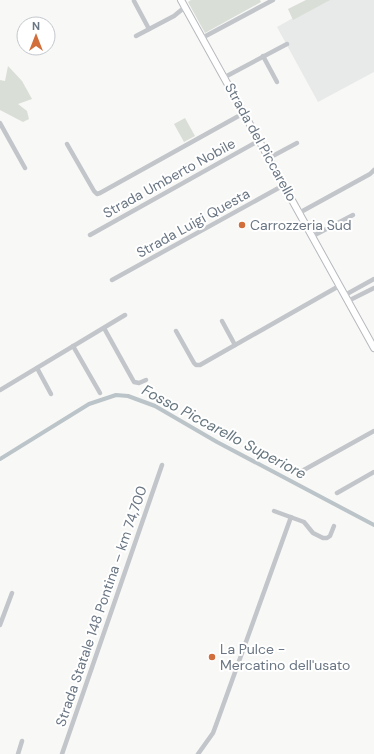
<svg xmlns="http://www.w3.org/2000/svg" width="374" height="754" viewBox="0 0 374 754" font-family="'DM Sans',sans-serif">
	<rect width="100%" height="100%" fill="#f8f8f6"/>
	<!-- built -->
	<path fill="#e8eae9" d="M 325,0 L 374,0 L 374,72 L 318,102 L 277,27 Z"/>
	<!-- green -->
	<g fill="#d9ded7">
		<path d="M 191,0 L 260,0 L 261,2 L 205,33 L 188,2 Z"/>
		<path d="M 306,0 L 330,0 L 293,20 L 288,9 Z"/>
		<path d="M 8,66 L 22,81 L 32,99 L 18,104 L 27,111 L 29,119 L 23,122 L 0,110 L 0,80 L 5,81 Z"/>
		<path d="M 185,118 L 195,136 L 184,142 L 174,124 Z"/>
	</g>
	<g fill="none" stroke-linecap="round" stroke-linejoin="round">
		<!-- canal -->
		<path stroke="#bbc4c8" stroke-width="4" d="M 0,459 L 89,404 L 116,395 L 128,396 L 155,406 L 217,442 L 374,525"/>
		<defs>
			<path id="secondary" d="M 181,0 L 374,348"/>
		</defs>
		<!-- secondary casing -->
		<use href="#secondary" stroke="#b5b9bd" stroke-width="8"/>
		<!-- street -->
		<g stroke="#c2c5c9" stroke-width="4.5">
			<path d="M 134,1 L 149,29"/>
			<path d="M 136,36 L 174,16 L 185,7"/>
			<path d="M 202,38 L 273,0"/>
			<path d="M 263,56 L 277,82"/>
			<path d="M 225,77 L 287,44"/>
			<path d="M 0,123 L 25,168"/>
			<path d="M 67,144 L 94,191 L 97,194 L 100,193 L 244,113"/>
			<path d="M 269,158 L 297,143"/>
			<path d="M 299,213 L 370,174 L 374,170"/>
			<path d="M 90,235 L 260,140"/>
			<path d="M 313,236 L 353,215"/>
			<path d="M 112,280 L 284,185"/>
			<path d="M 345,295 L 374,279"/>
			<path d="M 348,301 L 374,288"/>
			<path d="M 222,321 L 235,345"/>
			<path d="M 104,328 L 134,382 L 139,383 L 146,380"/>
			<path d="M 176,331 L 194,363 L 196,365 L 200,365 L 339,286"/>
			<path d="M 73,346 L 100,393"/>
			<path d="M 37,368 L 51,394"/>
			<path d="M 0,390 L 125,315"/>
			<path d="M 302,471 L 374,431"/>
			<path d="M 337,493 L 374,472"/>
			<path d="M 274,511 L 304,522 L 313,533 L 323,538 L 327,538 L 330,536 L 334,526"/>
			<path d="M 0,625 L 12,593"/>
			<path d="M 18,754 L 22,741"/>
			<path d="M 62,754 L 162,465"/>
			<path d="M 198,754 L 213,733 L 216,725 L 291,517"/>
		</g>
		<!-- secondary -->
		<use href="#secondary" stroke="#fff" stroke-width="6"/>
	</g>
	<!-- markers -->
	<g fill="#d16e3c" stroke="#fff" stroke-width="1.5">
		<circle cx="242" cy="225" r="4"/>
		<circle cx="212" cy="657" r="4"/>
	</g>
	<g text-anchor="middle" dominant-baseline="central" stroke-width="4" stroke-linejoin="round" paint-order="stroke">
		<!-- street labels -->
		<g font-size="14" fill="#6a7683" stroke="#fff">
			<text transform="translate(261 142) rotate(61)">Strada del Piccarello</text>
			<text transform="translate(169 178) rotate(-29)">Strada Umberto Nobile</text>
			<text transform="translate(193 223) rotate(-29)">Strada Luigi Questa</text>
			<text transform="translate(101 606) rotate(-71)">Strada Statale 148 Pontina – km 74,700</text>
		</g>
		<!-- poi labels -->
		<g font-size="14" fill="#6a7683" stroke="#fff" text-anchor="start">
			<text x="250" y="225">Carrozzeria Sud</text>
			<text x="220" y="649">La Pulce -<tspan x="220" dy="16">Mercatino dell'usato</tspan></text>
		</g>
		<!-- water labels -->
		<g font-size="15" font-style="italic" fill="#66767f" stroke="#fff">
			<text transform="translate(224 432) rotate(28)">Fosso Piccarello Superiore</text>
		</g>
	</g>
	<!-- north arrow -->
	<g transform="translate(36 36)"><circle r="19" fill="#ffffff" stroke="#c3c8cd"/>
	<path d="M0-3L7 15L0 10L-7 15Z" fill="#d16e3c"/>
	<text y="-6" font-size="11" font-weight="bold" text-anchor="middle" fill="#6a7683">N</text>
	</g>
</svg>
